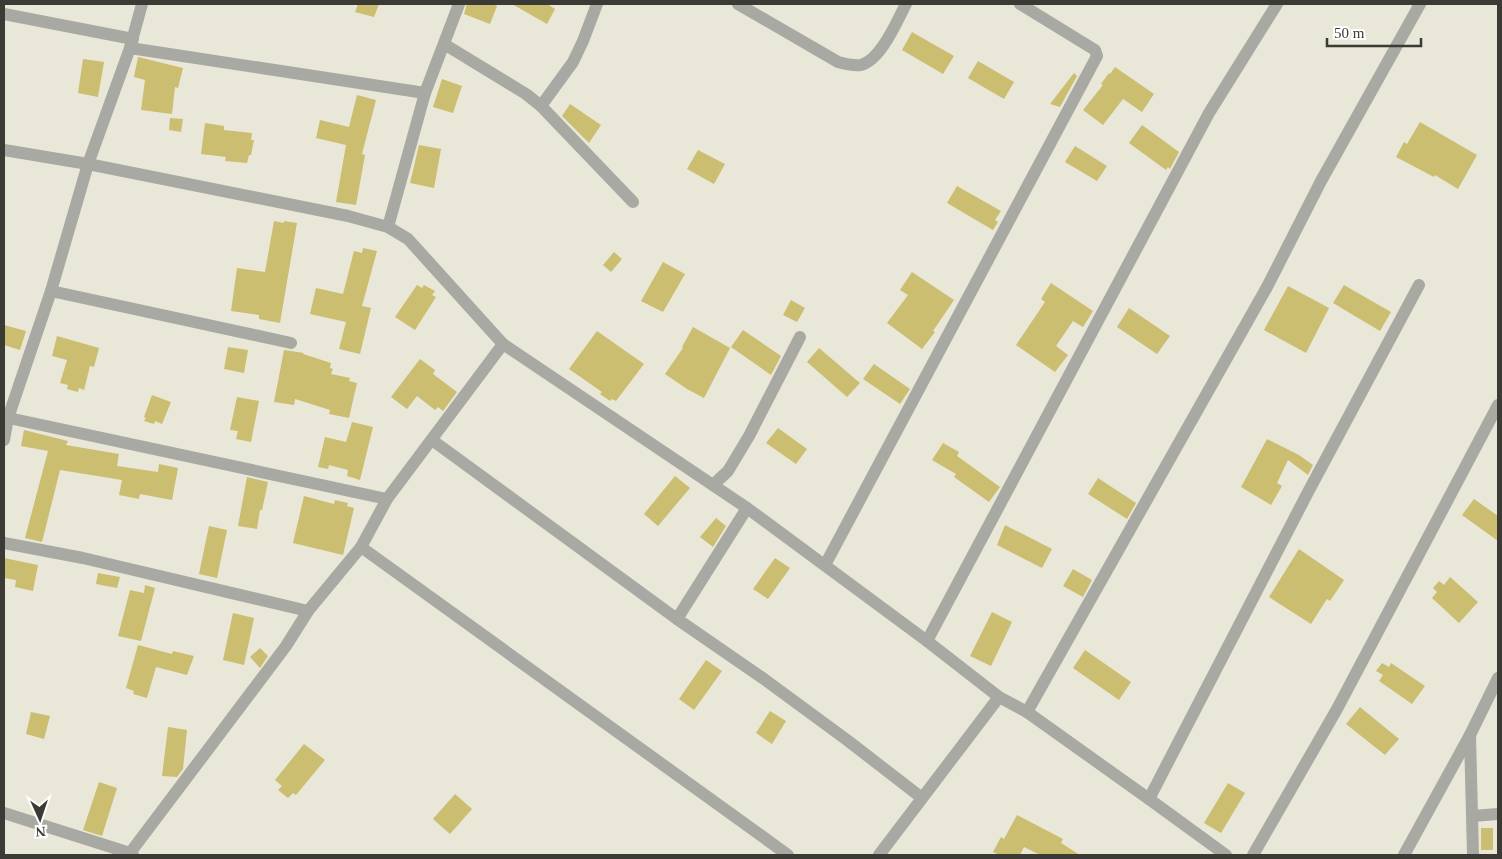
<svg xmlns="http://www.w3.org/2000/svg" width="1502" height="859" viewBox="0 0 1502 859" font-family="Georgia,serif">
	<rect width="100%" height="100%" fill="#e9e7d8"/>
	<!-- building -->
	<g fill="#cbbe70">
		<path d="M 358,4 L 379,4 L 374,17 L 355,12 Z"/>
		<path d="M 467,4 L 492,4 L 497,6 L 490,24 L 464,14 Z"/>
		<path d="M 512,4 L 547,4 L 555,9 L 547,24 Z"/>
		<path d="M 912,32 L 954,56 L 943,74 L 902,50 Z"/>
		<path d="M 138,57 L 183,68 L 178,88 L 175,87 L 172,114 L 141,110 L 145,80 L 134,77 Z"/>
		<path d="M 83,59 L 104,62 L 98,97 L 78,93 Z"/>
		<path d="M 978,61 L 1014,82 L 1004,99 L 968,78 Z"/>
		<path d="M 1115,67 L 1154,94 L 1142,112 L 1123,99 L 1103,125 L 1083,110 L 1103,85 L 1101,84 L 1109,73 L 1110,74 Z"/>
		<path d="M 1074,73 L 1077,76 L 1060,107 L 1050,104 Z"/>
		<path d="M 442,79 L 462,86 L 453,113 L 433,107 Z"/>
		<path d="M 357,95 L 376,100 L 362,154 L 365,155 L 356,205 L 336,202 L 346,145 L 316,138 L 320,120 L 349,127 Z"/>
		<path d="M 570,104 L 601,125 L 589,143 L 562,116 Z"/>
		<path d="M 170,118 L 183,119 L 181,132 L 169,130 Z"/>
		<path d="M 1420,122 L 1477,155 L 1458,189 L 1435,175 L 1434,177 L 1396,157 L 1404,142 L 1407,144 Z"/>
		<path d="M 205,123 L 224,126 L 224,130 L 252,133 L 251,140 L 254,140 L 251,155 L 249,155 L 247,163 L 225,161 L 226,157 L 201,154 Z"/>
		<path d="M 1142,125 L 1179,152 L 1170,169 L 1168,167 L 1166,170 L 1129,143 Z"/>
		<path d="M 419,145 L 441,149 L 434,188 L 410,183 Z"/>
		<path d="M 1075,146 L 1107,166 L 1097,181 L 1065,162 Z"/>
		<path d="M 698,150 L 725,164 L 714,184 L 687,169 Z"/>
		<path d="M 957,186 L 1001,211 L 995,220 L 998,222 L 993,230 L 947,203 Z"/>
		<path d="M 274,221 L 284,223 L 284,221 L 297,223 L 280,323 L 259,319 L 259,315 L 231,311 L 237,268 L 265,272 Z"/>
		<path d="M 363,248 L 377,251 L 362,306 L 371,308 L 360,354 L 339,349 L 346,322 L 310,314 L 316,288 L 343,294 L 354,251 L 362,253 Z"/>
		<path d="M 614,252 L 622,259 L 611,272 L 603,265 Z"/>
		<path d="M 663,262 L 685,274 L 663,312 L 641,301 Z"/>
		<path d="M 912,272 L 954,300 L 933,331 L 935,332 L 922,349 L 887,323 L 908,295 L 900,290 Z"/>
		<path d="M 1051,283 L 1093,311 L 1083,327 L 1073,321 L 1056,346 L 1068,355 L 1055,372 L 1016,345 L 1045,302 L 1041,299 Z"/>
		<path d="M 417,285 L 422,288 L 424,285 L 435,291 L 432,295 L 436,297 L 415,330 L 395,317 Z"/>
		<path d="M 1344,285 L 1391,312 L 1380,331 L 1333,303 Z"/>
		<path d="M 1288,286 L 1329,308 L 1306,353 L 1264,330 Z"/>
		<path d="M 791,300 L 805,308 L 797,322 L 783,315 Z"/>
		<path d="M 1129,308 L 1170,336 L 1157,354 L 1117,327 Z"/>
		<path d="M 4,325 L 26,331 L 20,350 L 4,345 Z"/>
		<path d="M 693,327 L 730,348 L 704,398 L 687,389 L 665,374 L 683,348 L 682,347 Z"/>
		<path d="M 743,330 L 781,356 L 771,375 L 731,347 Z"/>
		<path d="M 597,331 L 644,364 L 616,401 L 612,399 L 610,401 L 600,394 L 602,392 L 569,369 Z"/>
		<path d="M 57,336 L 99,348 L 94,367 L 90,366 L 84,390 L 79,388 L 78,392 L 67,389 L 68,385 L 60,383 L 67,360 L 52,356 Z"/>
		<path d="M 228,347 L 248,350 L 244,373 L 224,369 Z"/>
		<path d="M 819,348 L 860,383 L 847,397 L 807,362 Z"/>
		<path d="M 284,350 L 304,353 L 303,354 L 331,363 L 330,368 L 333,369 L 331,374 L 350,378 L 349,381 L 357,383 L 349,418 L 329,414 L 330,410 L 295,399 L 294,405 L 274,402 Z"/>
		<path d="M 420,359 L 435,370 L 433,374 L 457,392 L 443,411 L 438,407 L 435,410 L 417,396 L 407,409 L 391,397 Z"/>
		<path d="M 874,364 L 910,389 L 900,404 L 863,379 Z"/>
		<path d="M 152,395 L 171,402 L 162,424 L 155,421 L 154,424 L 144,421 L 146,418 L 144,417 Z"/>
		<path d="M 237,397 L 259,401 L 251,442 L 236,439 L 238,431 L 230,430 Z"/>
		<path d="M 352,422 L 373,427 L 360,480 L 347,476 L 348,470 L 329,465 L 328,469 L 318,467 L 325,437 L 346,442 Z"/>
		<path d="M 778,428 L 807,449 L 796,464 L 766,443 Z"/>
		<path d="M 24,430 L 68,441 L 66,445 L 119,454 L 117,466 L 158,472 L 159,464 L 178,468 L 172,500 L 140,494 L 139,499 L 119,495 L 122,480 L 60,470 L 42,542 L 25,538 L 48,451 L 21,446 Z"/>
		<path d="M 1267,439 L 1299,455 L 1313,465 L 1308,475 L 1288,460 L 1277,483 L 1282,486 L 1271,505 L 1241,487 Z"/>
		<path d="M 943,443 L 959,452 L 957,456 L 1000,487 L 989,502 L 954,477 L 956,474 L 932,460 Z"/>
		<path d="M 675,476 L 690,488 L 658,526 L 644,514 Z"/>
		<path d="M 247,477 L 268,482 L 262,510 L 260,510 L 257,529 L 238,526 Z"/>
		<path d="M 1098,478 L 1136,503 L 1127,519 L 1088,494 Z"/>
		<path d="M 304,496 L 334,504 L 335,500 L 348,503 L 347,506 L 354,508 L 343,555 L 293,543 Z"/>
		<path d="M 1474,499 L 1498,516 L 1498,541 L 1462,515 Z"/>
		<path d="M 716,518 L 726,526 L 713,547 L 700,537 Z"/>
		<path d="M 1005,525 L 1052,549 L 1042,568 L 997,545 Z"/>
		<path d="M 209,526 L 227,530 L 217,578 L 199,574 Z"/>
		<path d="M 1299,549 L 1344,580 L 1330,601 L 1327,599 L 1311,624 L 1269,597 Z"/>
		<path d="M 4,558 L 38,565 L 33,591 L 15,587 L 16,580 L 4,578 Z"/>
		<path d="M 775,558 L 790,568 L 768,599 L 753,589 Z"/>
		<path d="M 1073,569 L 1092,580 L 1083,597 L 1063,586 Z"/>
		<path d="M 98,573 L 120,577 L 117,588 L 96,584 Z"/>
		<path d="M 1450,577 L 1478,602 L 1459,623 L 1432,598 L 1437,592 L 1433,588 L 1439,581 L 1444,585 Z"/>
		<path d="M 145,585 L 155,588 L 141,641 L 118,636 L 130,590 L 144,593 Z"/>
		<path d="M 992,612 L 1012,622 L 991,666 L 970,656 Z"/>
		<path d="M 233,613 L 254,618 L 244,665 L 223,660 Z"/>
		<path d="M 138,645 L 172,654 L 173,651 L 194,656 L 187,675 L 156,667 L 147,698 L 133,694 L 134,691 L 126,688 Z"/>
		<path d="M 260,648 L 268,656 L 260,668 L 250,657 Z"/>
		<path d="M 1085,650 L 1131,682 L 1119,700 L 1073,668 Z"/>
		<path d="M 706,660 L 722,671 L 694,710 L 679,699 Z"/>
		<path d="M 1382,663 L 1389,667 L 1391,663 L 1425,686 L 1412,704 L 1379,681 L 1383,675 L 1376,671 Z"/>
		<path d="M 1360,707 L 1399,739 L 1385,755 L 1346,724 Z"/>
		<path d="M 770,711 L 786,721 L 772,744 L 756,733 Z"/>
		<path d="M 31,712 L 50,716 L 44,739 L 26,734 Z"/>
		<path d="M 168,727 L 187,730 L 183,769 L 177,777 L 162,776 Z"/>
		<path d="M 304,744 L 325,760 L 296,795 L 293,793 L 288,798 L 278,790 L 282,786 L 275,780 Z"/>
		<path d="M 99,782 L 117,788 L 102,836 L 83,830 Z"/>
		<path d="M 1228,783 L 1245,793 L 1221,833 L 1204,823 Z"/>
		<path d="M 455,794 L 472,809 L 450,834 L 433,819 Z"/>
		<path d="M 1017,815 L 1063,839 L 1061,843 L 1080,855 L 1040,855 L 1024,847 L 1020,855 L 999,855 L 993,852 L 1001,837 L 1004,839 Z"/>
		<rect x="1481" y="828" width="12" height="22"/>
	</g>
	<g fill="none" stroke-linecap="round" stroke-linejoin="round">
		<!-- street -->
		<g stroke="#a9a9a3" stroke-width="12">
			<path d="M 738,4 L 838,62 C 845,64 852,66 861,65 C 881,60 897,21 906,4"/>
			<path d="M 4,14 L 133,39"/>
			<path d="M 444,44 L 526,94 L 541,106 L 573,62 L 583,41 L 597,4"/>
			<path d="M 130,48 L 425,93"/>
			<path d="M 541,106 L 633,202"/>
			<path d="M 4,150 L 88,164 L 348,216 L 388,227 L 408,239 L 503,344 L 747,508 L 927,641 L 999,697 L 1027,712 L 1149,799 L 1226,855"/>
			<path d="M 388,227 L 425,93 L 459,4"/>
			<path d="M 51,291 L 291,343"/>
			<path d="M 4,417 L 387,499"/>
			<path d="M 4,440 L 8,418 L 51,291 L 88,164 L 130,48 L 142,4"/>
			<path d="M 432,440 L 677,619 L 764,679 L 847,740 L 922,798"/>
			<path d="M 713,485 L 728,471 L 749,436 L 800,337"/>
			<path d="M 4,543 L 83,558 L 308,611"/>
			<path d="M 361,547 L 788,855"/>
			<path d="M 825,565 L 1097,56 L 1095,50 L 1020,4"/>
			<path d="M 677,619 L 747,508"/>
			<path d="M 927,641 L 1209,113 L 1277,4"/>
			<path d="M 1027,712 L 1267,287 L 1321,181 L 1420,4"/>
			<path d="M 1470,735 L 1473,855"/>
			<path d="M 1149,799 L 1307,494 L 1419,285"/>
			<path d="M 4,813 L 130,853 L 133,855"/>
			<path d="M 1473,816 L 1498,814"/>
			<path d="M 130,853 L 286,646 L 308,611 L 361,547 L 387,499 L 503,344"/>
			<path d="M 879,855 L 999,697"/>
			<path d="M 1253,855 L 1337,709 L 1498,405"/>
			<path d="M 1404,855 L 1470,735 L 1498,678"/>
		</g>
	</g>
	<!-- border -->
	<rect width="1502" height="859" fill="none" stroke="#3b3a34" stroke-width="10"/>
	<!-- north arrow -->
	<g transform="translate(40 819) rotate(177)" stroke="#ffffff" stroke-width="4" paint-order="stroke">
	<path d="M0-4L9 19L0 12L-9 19Z" fill="#3b3a34"/>
	<text y="-8" font-size="14" font-weight="bold" text-anchor="middle" fill="#3b3a34">N</text>
	</g>
	<!-- scale -->
	<path d="M1327 38v8h94v-8" fill="none" stroke="#3b3a34" stroke-width="2.5"/>
	<text x="1334" y="38" font-size="15" fill="#3b3a34" stroke="#ffffff" stroke-width="4" paint-order="stroke">50 m</text>
</svg>
